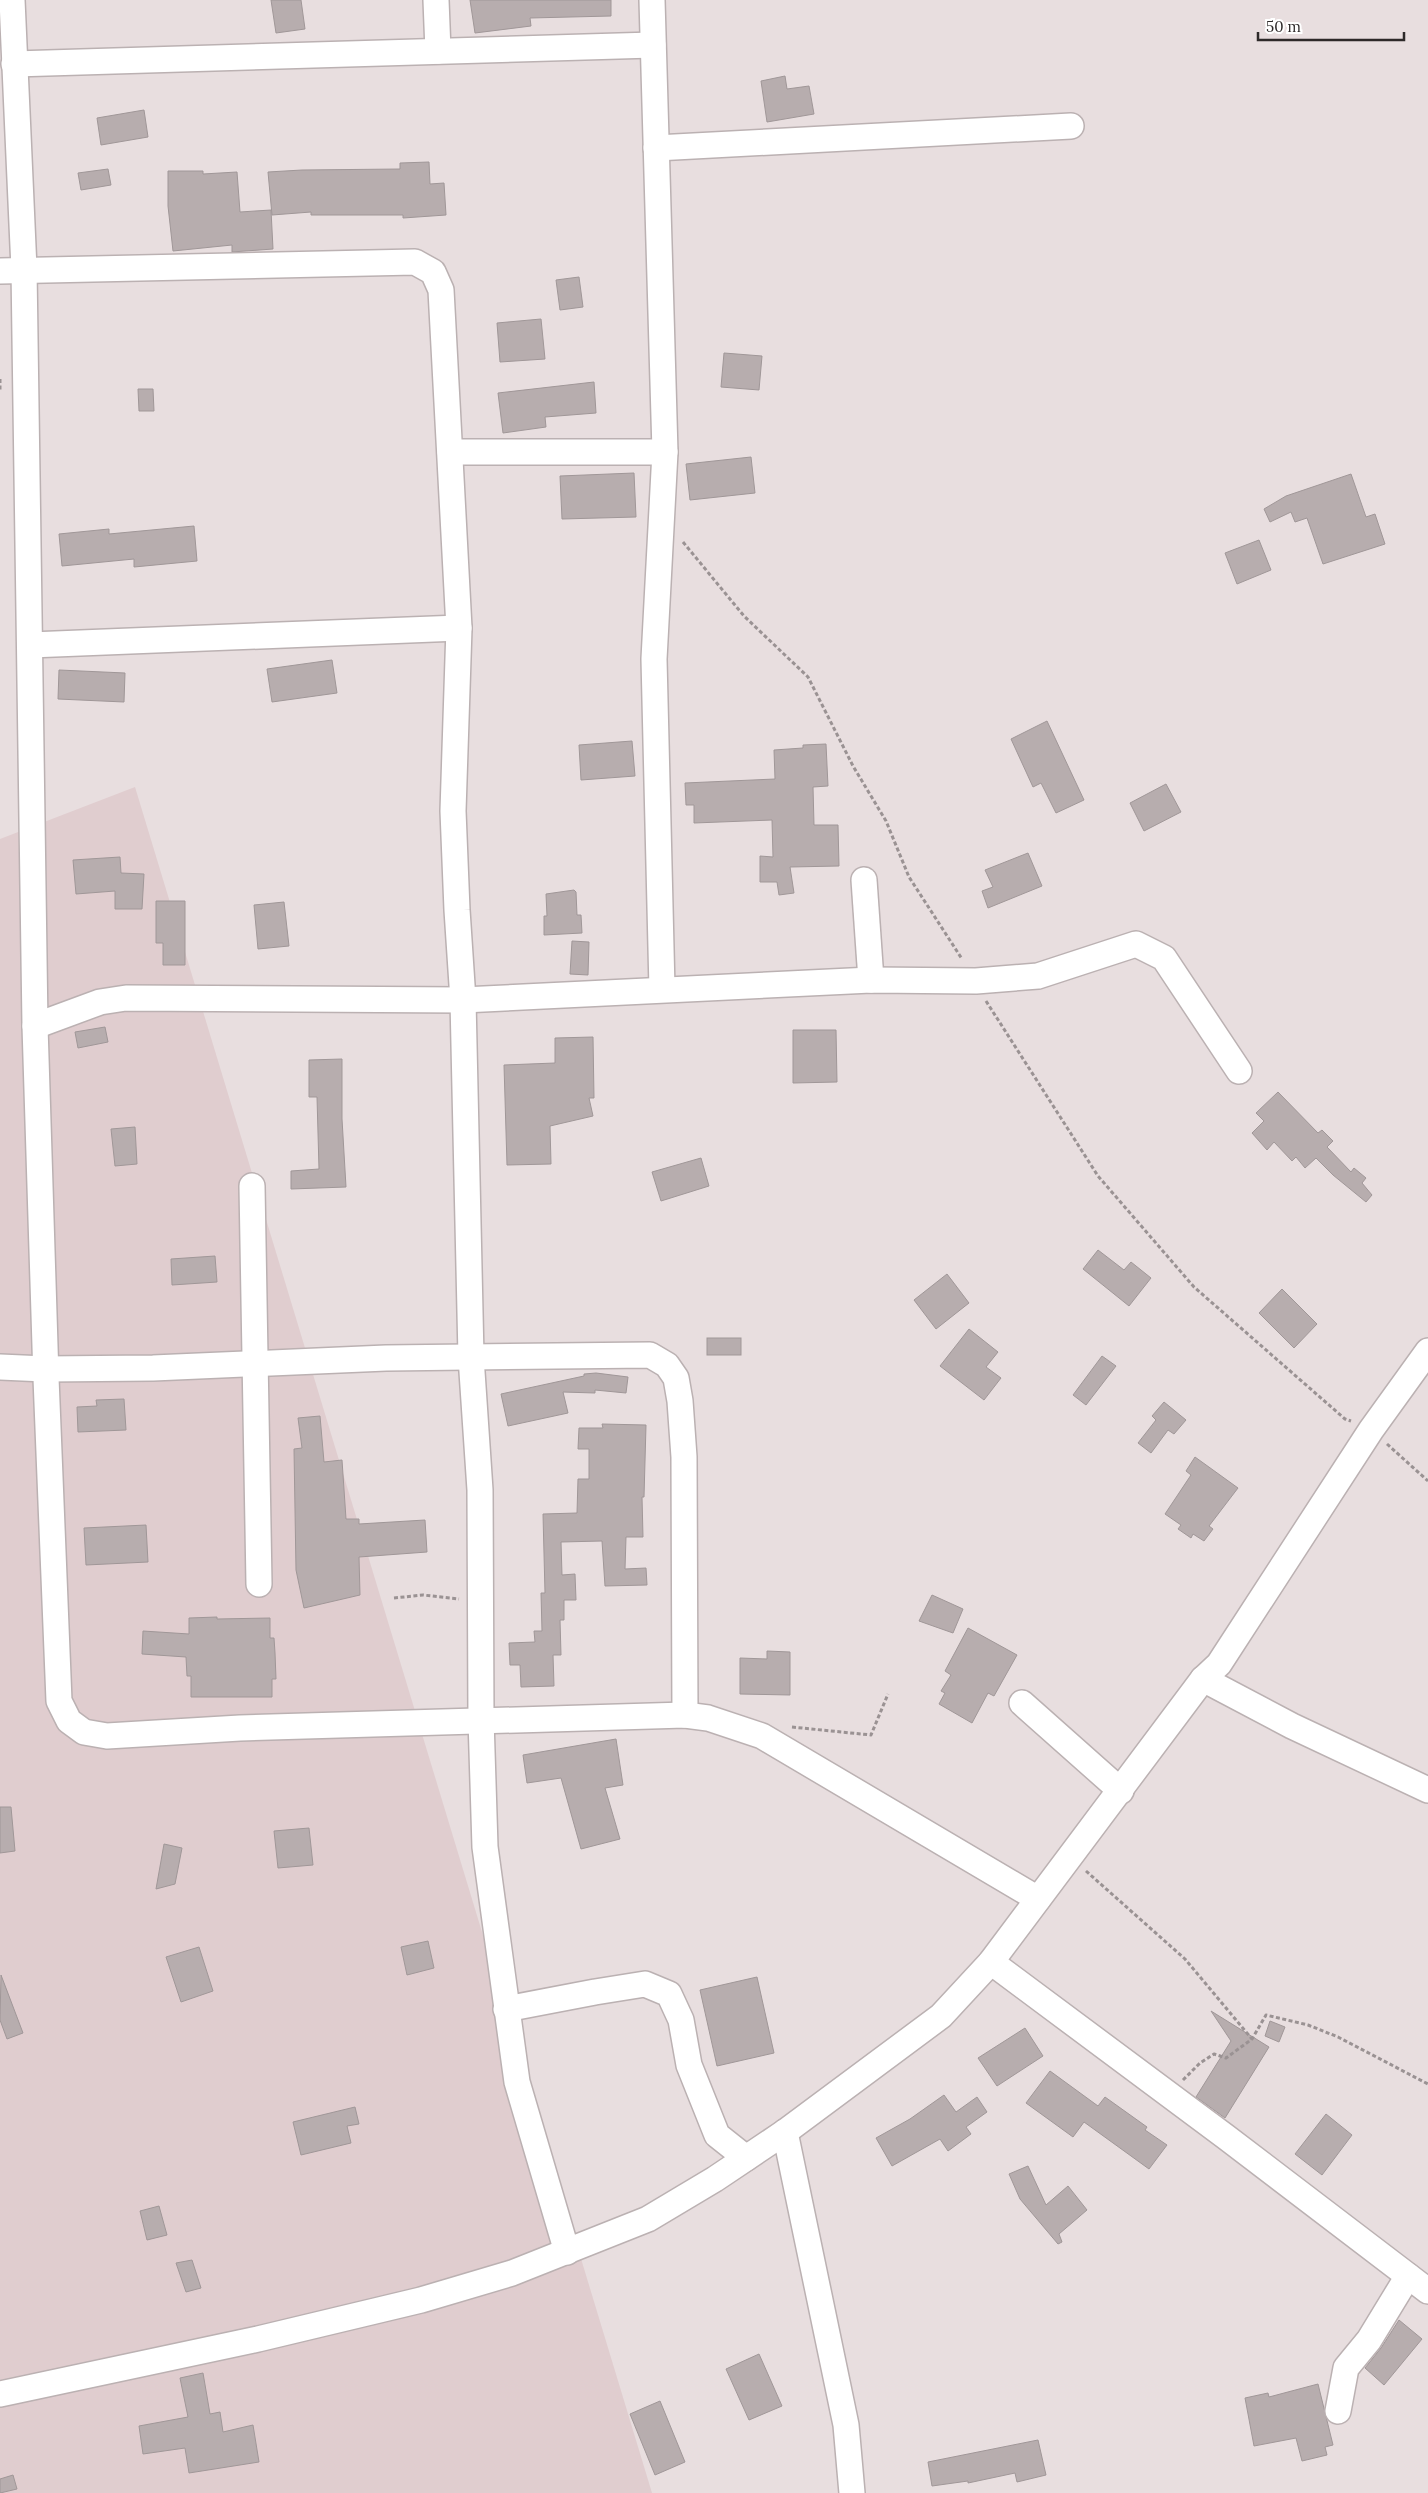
<svg xmlns="http://www.w3.org/2000/svg" width="1428" height="2493" viewBox="0 0 1428 2493" font-family="Lora,serif">
	<rect width="100%" height="100%" fill="#e8dedf"/>
	<!-- built -->
	<path fill="#e0cdcf" d="M 135,787 L 652,2493 L 0,2493 L 0,839 Z"/>
	<!-- building -->
	<g fill="#b7adae" stroke="#a09798">
		<path d="M 271,0 L 301,0 L 305,29 L 276,33 Z"/>
		<path d="M 470,0 L 611,0 L 611,16 L 530,18 L 531,26 L 475,33 Z"/>
		<path d="M 785,76 L 787,89 L 809,86 L 814,114 L 767,122 L 761,81 Z"/>
		<path d="M 144,110 L 148,137 L 101,145 L 97,118 Z"/>
		<path d="M 429,162 L 430,184 L 444,183 L 446,215 L 403,218 L 403,215 L 311,215 L 311,212 L 272,215 L 268,172 L 302,170 L 400,169 L 400,163 Z"/>
		<path d="M 108,169 L 111,185 L 81,190 L 78,173 Z"/>
		<path d="M 168,171 L 203,171 L 203,174 L 237,172 L 240,212 L 271,210 L 273,249 L 232,252 L 232,245 L 173,251 L 168,206 Z"/>
		<path d="M 579,277 L 583,307 L 560,310 L 556,280 Z"/>
		<path d="M 541,319 L 545,359 L 500,362 L 497,323 Z"/>
		<path d="M 724,353 L 762,356 L 759,390 L 721,387 Z"/>
		<path d="M 594,382 L 596,413 L 545,417 L 546,427 L 503,433 L 498,393 Z"/>
		<path d="M 138,389 L 153,389 L 154,411 L 139,411 Z"/>
		<path d="M 751,457 L 755,493 L 690,500 L 686,464 Z"/>
		<path d="M 634,473 L 636,517 L 562,519 L 560,476 Z"/>
		<path d="M 1351,474 L 1366,517 L 1375,514 L 1385,544 L 1323,564 L 1307,518 L 1295,522 L 1291,512 L 1270,522 L 1264,509 L 1286,496 Z"/>
		<path d="M 194,526 L 197,561 L 134,567 L 134,559 L 62,566 L 59,534 L 109,529 L 109,534 Z"/>
		<path d="M 1259,540 L 1271,570 L 1237,584 L 1225,553 Z"/>
		<path d="M 332,660 L 337,693 L 272,702 L 267,669 Z"/>
		<path d="M 59,670 L 125,673 L 124,702 L 58,699 Z"/>
		<path d="M 1047,721 L 1084,800 L 1056,813 L 1041,783 L 1033,787 L 1011,739 Z"/>
		<path d="M 632,741 L 635,776 L 581,780 L 579,745 Z"/>
		<path d="M 826,744 L 828,786 L 813,787 L 814,825 L 838,825 L 839,866 L 790,867 L 794,893 L 779,895 L 777,882 L 760,882 L 760,856 L 773,857 L 772,820 L 694,823 L 694,805 L 686,805 L 685,783 L 775,779 L 774,750 L 803,748 L 803,745 Z"/>
		<path d="M 1166,784 L 1181,812 L 1144,831 L 1130,803 Z"/>
		<path d="M 1028,853 L 1042,886 L 988,908 L 982,891 L 993,887 L 985,870 Z"/>
		<path d="M 120,857 L 121,873 L 144,874 L 142,909 L 115,909 L 115,891 L 76,894 L 73,860 Z"/>
		<path d="M 574,890 L 576,892 L 577,915 L 581,915 L 582,933 L 544,935 L 544,916 L 547,916 L 546,894 Z"/>
		<path d="M 156,901 L 185,901 L 185,965 L 163,965 L 163,943 L 156,943 Z"/>
		<path d="M 284,902 L 289,946 L 258,949 L 254,905 Z"/>
		<path d="M 572,941 L 589,942 L 588,975 L 570,974 Z"/>
		<path d="M 105,1027 L 108,1042 L 78,1048 L 75,1032 Z"/>
		<path d="M 793,1030 L 836,1030 L 837,1082 L 793,1083 Z"/>
		<path d="M 593,1037 L 594,1098 L 589,1098 L 593,1116 L 550,1126 L 551,1164 L 507,1165 L 504,1065 L 555,1063 L 555,1038 Z"/>
		<path d="M 342,1059 L 342,1119 L 346,1187 L 291,1189 L 291,1171 L 319,1169 L 317,1097 L 309,1097 L 309,1060 Z"/>
		<path d="M 1278,1092 L 1318,1133 L 1322,1130 L 1333,1141 L 1327,1147 L 1351,1172 L 1354,1168 L 1366,1178 L 1362,1183 L 1372,1195 L 1366,1202 L 1333,1175 L 1316,1158 L 1305,1168 L 1296,1157 L 1292,1161 L 1274,1142 L 1267,1150 L 1252,1133 L 1264,1121 L 1256,1113 Z"/>
		<path d="M 135,1127 L 137,1164 L 115,1166 L 111,1129 Z"/>
		<path d="M 701,1158 L 709,1186 L 661,1201 L 652,1172 Z"/>
		<path d="M 1098,1250 L 1124,1270 L 1131,1262 L 1151,1278 L 1129,1306 L 1083,1269 Z"/>
		<path d="M 215,1256 L 217,1282 L 172,1285 L 171,1259 Z"/>
		<path d="M 947,1274 L 969,1303 L 936,1329 L 914,1300 Z"/>
		<path d="M 1282,1289 L 1317,1324 L 1294,1348 L 1259,1313 Z"/>
		<path d="M 969,1329 L 998,1352 L 986,1367 L 1001,1378 L 984,1400 L 940,1366 Z"/>
		<rect x="707" y="1338" width="34" height="17"/>
		<path d="M 1102,1356 L 1116,1366 L 1086,1405 L 1073,1395 Z"/>
		<path d="M 596,1373 L 628,1377 L 626,1393 L 595,1390 L 595,1393 L 563,1392 L 568,1413 L 508,1426 L 501,1394 L 584,1376 L 584,1374 Z"/>
		<path d="M 124,1399 L 126,1430 L 78,1432 L 77,1407 L 97,1406 L 96,1400 Z"/>
		<path d="M 1164,1402 L 1186,1420 L 1174,1434 L 1168,1430 L 1151,1453 L 1138,1443 L 1156,1420 L 1152,1416 Z"/>
		<path d="M 320,1416 L 324,1462 L 342,1460 L 346,1519 L 359,1519 L 359,1524 L 425,1520 L 427,1552 L 359,1557 L 360,1595 L 304,1608 L 296,1570 L 294,1449 L 302,1448 L 298,1418 Z"/>
		<path d="M 602,1424 L 646,1425 L 644,1497 L 642,1497 L 643,1537 L 626,1537 L 625,1569 L 646,1568 L 647,1585 L 605,1586 L 602,1541 L 561,1542 L 562,1575 L 575,1574 L 576,1600 L 564,1600 L 564,1620 L 560,1620 L 561,1655 L 553,1655 L 554,1686 L 521,1687 L 520,1665 L 510,1665 L 509,1643 L 535,1642 L 534,1631 L 542,1631 L 541,1593 L 545,1593 L 543,1514 L 577,1513 L 578,1479 L 589,1479 L 589,1449 L 578,1449 L 579,1428 L 603,1428 Z"/>
		<path d="M 1195,1457 L 1238,1488 L 1209,1526 L 1213,1529 L 1204,1541 L 1193,1534 L 1191,1538 L 1178,1529 L 1181,1525 L 1165,1514 L 1191,1475 L 1186,1471 Z"/>
		<path d="M 146,1525 L 148,1562 L 86,1565 L 84,1528 Z"/>
		<path d="M 932,1595 L 963,1609 L 953,1633 L 919,1621 Z"/>
		<path d="M 217,1617 L 217,1619 L 270,1618 L 270,1638 L 274,1638 L 275,1653 L 276,1679 L 272,1679 L 272,1697 L 191,1697 L 191,1676 L 187,1676 L 186,1657 L 142,1654 L 143,1631 L 189,1634 L 189,1618 Z"/>
		<path d="M 968,1628 L 1017,1655 L 994,1696 L 988,1693 L 972,1723 L 939,1704 L 945,1693 L 941,1691 L 951,1675 L 945,1671 Z"/>
		<path d="M 767,1651 L 790,1652 L 790,1695 L 740,1694 L 740,1658 L 767,1659 Z"/>
		<path d="M 616,1739 L 623,1785 L 605,1788 L 620,1839 L 581,1849 L 561,1778 L 527,1783 L 523,1755 Z"/>
		<path d="M 0,1807 L 11,1807 L 15,1851 L 0,1853 Z"/>
		<path d="M 309,1828 L 313,1865 L 278,1868 L 274,1831 Z"/>
		<path d="M 164,1844 L 182,1848 L 175,1884 L 156,1889 Z"/>
		<path d="M 428,1941 L 434,1968 L 407,1975 L 401,1947 Z"/>
		<path d="M 199,1947 L 213,1991 L 181,2002 L 166,1957 Z"/>
		<path d="M 1,1975 L 23,2033 L 7,2039 L 0,2020 Z"/>
		<path d="M 757,1977 L 774,2053 L 717,2066 L 700,1990 Z"/>
		<path d="M 1211,2011 L 1269,2047 L 1225,2118 L 1196,2097 L 1231,2041 Z"/>
		<path d="M 1270,2021 L 1285,2027 L 1279,2042 L 1265,2036 Z"/>
		<path d="M 1025,2028 L 1043,2056 L 997,2086 L 978,2058 Z"/>
		<path d="M 1050,2071 L 1098,2106 L 1105,2097 L 1147,2127 L 1145,2130 L 1167,2145 L 1149,2169 L 1084,2122 L 1073,2137 L 1026,2103 Z"/>
		<path d="M 944,2095 L 956,2112 L 977,2097 L 987,2112 L 966,2127 L 971,2134 L 948,2151 L 940,2139 L 892,2166 L 876,2138 L 910,2119 Z"/>
		<path d="M 355,2107 L 359,2124 L 347,2126 L 351,2143 L 301,2155 L 293,2122 Z"/>
		<path d="M 1326,2114 L 1352,2135 L 1322,2175 L 1295,2154 Z"/>
		<path d="M 1028,2166 L 1046,2205 L 1068,2186 L 1087,2210 L 1059,2234 L 1062,2242 L 1058,2244 L 1020,2199 L 1009,2174 Z"/>
		<path d="M 159,2206 L 167,2235 L 147,2240 L 140,2211 Z"/>
		<path d="M 192,2260 L 201,2288 L 186,2292 L 176,2263 Z"/>
		<path d="M 1399,2320 L 1422,2339 L 1384,2385 L 1365,2368 L 1381,2348 Z"/>
		<path d="M 759,2354 L 782,2406 L 749,2420 L 726,2369 Z"/>
		<path d="M 203,2373 L 210,2414 L 220,2412 L 223,2432 L 253,2425 L 259,2462 L 189,2473 L 185,2448 L 143,2454 L 139,2426 L 188,2417 L 180,2378 Z"/>
		<path d="M 1318,2384 L 1333,2445 L 1325,2447 L 1327,2455 L 1302,2461 L 1296,2438 L 1254,2446 L 1245,2398 L 1268,2393 L 1269,2397 Z"/>
		<path d="M 660,2401 L 685,2462 L 655,2475 L 630,2414 Z"/>
		<path d="M 1038,2440 L 1046,2475 L 1017,2482 L 1015,2473 L 968,2483 L 968,2481 L 932,2486 L 928,2462 Z"/>
		<path d="M 13,2475 L 17,2489 L 0,2493 L 0,2479 Z"/>
	</g>
	<g fill="none" stroke-linecap="round" stroke-linejoin="round">
		<defs>
			<g id="minor">
				<path d="M 12,0 L 24,269 L 35,1026 L 46,1378 L 59,1701 L 69,1721 L 84,1732 L 107,1736 L 240,1728 L 685,1715 L 708,1718 L 762,1736 L 1038,1899"/>
				<path d="M 436,0 L 438,51"/>
				<path d="M 652,0 L 665,452 L 654,659 L 662,989"/>
				<path d="M 14,64 L 653,45"/>
				<path d="M 656,148 L 1071,126"/>
				<path d="M 0,271 L 415,262 L 433,272 L 441,290 L 459,628 L 453,811 L 457,910 L 463,1000 L 471,1357 L 480,1490 L 481,1719 L 485,1847 L 517,2082 L 567,2252"/>
				<path d="M 450,452 L 665,452"/>
				<path d="M 30,645 L 459,628"/>
				<path d="M 864,880 L 871,980"/>
				<path d="M 35,1026 L 100,1002 L 126,998 L 463,1000 L 871,980 L 976,981 L 1038,976 L 1136,944 L 1164,958 L 1239,1071"/>
				<path d="M 252,1186 L 259,1584"/>
				<path d="M 0,1367 L 45,1369 L 153,1368 L 386,1358 L 650,1355 L 667,1365 L 676,1378 L 680,1401 L 684,1457 L 685,1715"/>
				<path d="M 1203,1679 L 1292,1726 L 1428,1790"/>
				<path d="M 1022,1703 L 1121,1791"/>
				<path d="M 991,1962 L 1226,2137 L 1428,2291"/>
				<path d="M 506,2009 L 595,1992 L 645,1984 L 669,1994 L 681,2020 L 689,2065 L 717,2135 L 746,2158"/>
				<path d="M 785,2132 L 846,2425 L 852,2493"/>
				<path d="M 0,2394 L 258,2339 L 421,2300 L 512,2273 L 648,2219 L 715,2179 L 785,2132 L 941,2016 L 991,1962 L 1203,1679 L 1219,1664 L 1371,1430 L 1428,1351"/>
				<path d="M 1338,2411 L 1346,2368 L 1369,2340 L 1408,2276"/>
			</g>
		</defs>
		<!-- minor casing -->
		<use href="#minor" stroke="#bbb1b2" stroke-width="28"/>
		<!-- path -->
		<g stroke="#9a9293" stroke-width="3" stroke-dasharray="4 2.5" stroke-linecap="butt">
			<path d="M 0,379 L 0,390"/>
			<path d="M 683,542 L 744,616 L 808,677 L 853,766 L 886,821 L 909,877 L 962,959"/>
			<path d="M 986,1001 L 1098,1176 L 1194,1287 L 1345,1419 L 1351,1421"/>
			<path d="M 1387,1444 L 1428,1481"/>
			<path d="M 394,1598 L 423,1595 L 459,1599"/>
			<path d="M 792,1727 L 871,1735 L 888,1694"/>
			<path d="M 1086,1871 L 1185,1959 L 1252,2039"/>
			<path d="M 1183,2080 L 1200,2063 L 1214,2054 L 1226,2058 L 1252,2039 L 1266,2015 L 1308,2025 L 1338,2037 L 1428,2084"/>
		</g>
		<!-- minor -->
		<use href="#minor" stroke="#fff" stroke-width="25"/>
	</g>
	<!-- scale -->
	<path d="M1258 32v8h146v-8" fill="none" stroke="#2d2929" stroke-width="2.5"/>
	<text x="1266" y="32" font-size="15" fill="#2d2929" stroke="#ffffff" stroke-width="4" paint-order="stroke">50 m</text>
</svg>
